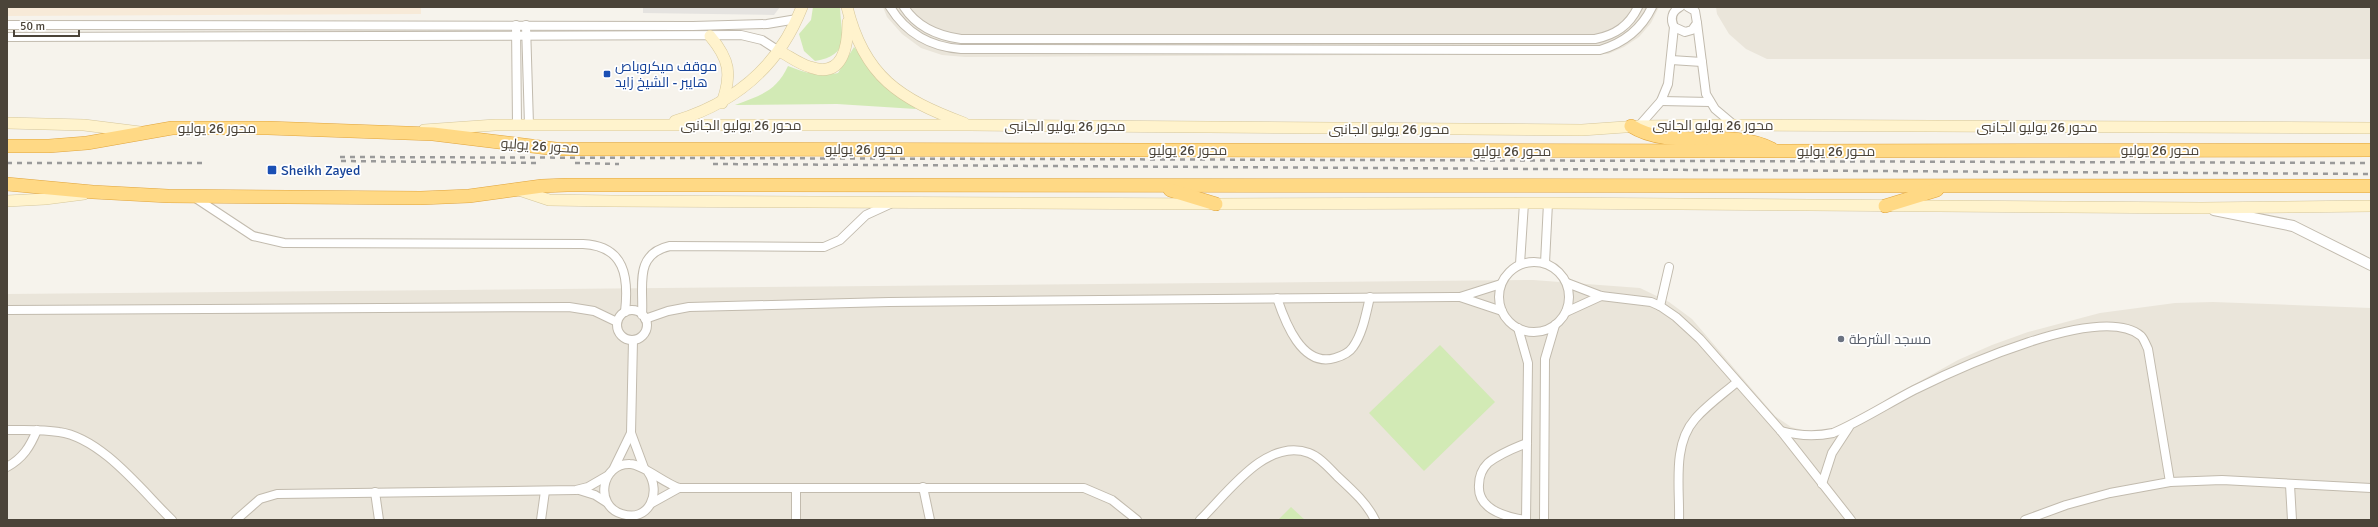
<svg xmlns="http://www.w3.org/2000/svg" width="2378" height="527" viewBox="0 0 2378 527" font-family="Signika,Cairo,sans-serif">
	<rect width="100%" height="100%" fill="#f6f3ec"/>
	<!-- residential -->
	<g fill="#eae5da">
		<path d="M 883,7 L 1659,7 L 1651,23 L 1639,37 L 1624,47 L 1608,54 L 965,57 L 942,55 L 921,48 L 902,34 L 887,17 Z"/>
		<path d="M 1716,7 L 2371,7 L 2371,59 L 1767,59 L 1746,49 L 1729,34 L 1717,14 Z"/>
		<path d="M 1533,280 L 1640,288 L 1669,302 L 1692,319 L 1775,416 L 1791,427 L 1810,432 L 1829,430 L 1847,422 L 1958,360 L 1992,345 L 2028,332 L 2100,313 L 2175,303 L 2213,302 L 2371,308 L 2371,520 L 7,520 L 7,294 Z"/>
	</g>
	<!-- commercial -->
	<path fill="#f7ead8" d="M 7,7 L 421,7 L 421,14 L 7,16 Z"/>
	<!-- green -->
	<g fill="#d2eab5">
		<path d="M 813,7 L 840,7 C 841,36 851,55 815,61 L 804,51 L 799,34 L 811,20 Z"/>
		<path d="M 854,47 L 869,65 L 916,109 L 837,104 L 735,105 C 760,95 776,92 788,66 C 806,73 818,77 838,73 Z"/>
		<path d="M 1440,345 L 1495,402 L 1424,471 L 1369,413 Z"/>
		<path d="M 1291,507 L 1305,520 L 1278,520 Z"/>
	</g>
	<!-- parking -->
	<path fill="#e5e3e0" d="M 643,7 L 780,7 L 774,15 L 643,13 Z"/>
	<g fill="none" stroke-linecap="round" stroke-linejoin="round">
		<defs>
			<g id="minor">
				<path d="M 890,7 C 906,33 931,47 961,49 L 1600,50 C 1624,43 1641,30 1652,7"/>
				<path d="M 904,7 C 917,27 939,36 961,39 L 1595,39 C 1615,35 1629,26 1638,7"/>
				<path d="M 1680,7 C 1672,11 1670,19 1674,27 L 1685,32 L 1692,30 L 1697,23 L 1695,11 L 1688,7"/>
				<path d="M 1697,23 L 1706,94 L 1715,109 L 1734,125"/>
				<path d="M 7,25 L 693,26 L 767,24 L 797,19"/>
				<path d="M 516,25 L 517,125"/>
				<path d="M 526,25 L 529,125"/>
				<path d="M 7,37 L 741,35 L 762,40 L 779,51"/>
				<path d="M 1671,60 L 1702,62"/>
				<path d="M 1661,101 L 1710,102"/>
				<path d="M 1639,126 L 1661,101 L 1668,84 L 1674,27"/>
				<path d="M 194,197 L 253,236 L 284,243 L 583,244 C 625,246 629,277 625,312"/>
				<circle cx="1534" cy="297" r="35"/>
				<path d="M 1545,263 L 1548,203"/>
				<path d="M 1520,264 L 1524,203"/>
				<path d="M 1567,283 L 1601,296 L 1651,302 L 1660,306 L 1676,317 L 1700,339 L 1781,431 L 1851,520"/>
				<path d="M 1460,297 L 1501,284"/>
				<path d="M 1277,298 C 1285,322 1302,368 1335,358 C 1342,356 1349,353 1353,347 C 1363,333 1366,313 1370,297"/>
				<path d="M 1660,306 L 1669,267"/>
				<path d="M 7,310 L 569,307 L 594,311 L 617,322"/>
				<circle cx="632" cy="325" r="15"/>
				<path d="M 1566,312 L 1601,296"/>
				<path d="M 642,315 C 644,287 633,254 670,246 L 824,247 L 840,240 L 866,215 L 890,204"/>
				<path d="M 645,319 L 668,311 L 689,307 L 889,302 L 1453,297 L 1460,297 L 1502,311"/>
				<path d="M 1518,328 L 1528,363 L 1526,520"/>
				<path d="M 633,340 L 631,433 L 644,468"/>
				<path d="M 7,430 C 24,430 42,429 59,432 C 102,438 142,491 172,520"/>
				<path d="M 1781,431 C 1799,436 1814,437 1833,433 C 1861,421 1887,404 1914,390 C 1956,369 2101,302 2141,336 C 2144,339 2146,345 2148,349 L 2170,482"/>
				<path d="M 7,467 C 23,458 30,447 37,430"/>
				<path d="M 614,468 L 631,433"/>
				<path d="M 648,472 C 662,492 649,523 622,514 C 594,506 601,463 630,464 C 642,464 664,483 679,488 L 1084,488 L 1112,500 L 1137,520"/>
				<path d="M 1822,484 L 1832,453 L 1849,427"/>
				<path d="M 2290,485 L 2292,520"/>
				<path d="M 923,487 L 930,520"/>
				<path d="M 796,488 L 796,520"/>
				<path d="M 579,490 L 595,495 L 606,502"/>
				<path d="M 375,492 L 379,520"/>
				<path d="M 652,503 L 679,488"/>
				<path d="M 236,520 L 260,499 L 277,494 L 576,490 L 588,487 L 607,476"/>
				<path d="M 541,520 L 545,491"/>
				<path d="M 1200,520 C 1227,494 1266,437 1309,453 C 1320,457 1329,468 1337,476 C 1351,489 1367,503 1375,520"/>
				<path d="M 1525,520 C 1506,517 1477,510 1479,485 C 1479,476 1482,469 1488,463 C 1499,454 1514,448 1527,443"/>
				<path d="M 1544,520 L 1545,359 L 1555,325"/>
				<path d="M 1679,520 C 1680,487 1672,445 1695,419 C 1707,405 1723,394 1737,382"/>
				<path d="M 2025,520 L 2066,505 L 2110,493 L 2170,482 L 2222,480 L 2371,488"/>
			</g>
			<path id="tertiary" d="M 2214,210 L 2293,226 L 2371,265"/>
			<g id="secondary">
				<path d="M 847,7 C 864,77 900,99 964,123"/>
				<path d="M 710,36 C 730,60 732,74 722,103"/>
				<path d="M 779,51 C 789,56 799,64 810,67 C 843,79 848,46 848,22"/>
				<path d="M 675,121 C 735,103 779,66 802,7"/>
				<path d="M 7,123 L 84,125 L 140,132"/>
				<path d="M 424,130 L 495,125 L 970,125 L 1582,130 L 1639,126 L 1734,125 L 2371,128"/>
				<path d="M 516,189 L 549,200 L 612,201 L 1216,204 L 1548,203 L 2202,208 L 2371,206"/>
				<path d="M 7,201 L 45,199 L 84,194"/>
			</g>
			<g id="trunk">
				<path d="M 1631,126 C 1672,152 1728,126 1772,149"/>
				<path d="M 7,146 L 49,146 L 87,143 L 172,128 L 268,128 L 433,134 L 556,149 L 1777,151 L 2371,150"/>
				<path d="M 7,184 L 93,192 L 168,196 L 421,198 L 469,196 L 542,186 L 567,185 L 2371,186"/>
				<path d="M 1170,190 L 1216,204"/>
				<path d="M 1885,206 L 1937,190"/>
			</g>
		</defs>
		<!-- minor casing -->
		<use href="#minor" stroke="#c2bbae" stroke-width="10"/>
		<!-- tertiary casing -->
		<use href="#tertiary" stroke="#c2bbae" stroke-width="12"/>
		<!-- secondary casing -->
		<use href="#secondary" stroke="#d6c79b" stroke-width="12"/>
		<!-- trunk casing -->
		<use href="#trunk" stroke="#e0a43c" stroke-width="14"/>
		<!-- minor -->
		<use href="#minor" stroke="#fff" stroke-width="8"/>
		<!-- tertiary -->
		<use href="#tertiary" stroke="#fff" stroke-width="10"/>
		<!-- secondary -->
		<use href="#secondary" stroke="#fff3cd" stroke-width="11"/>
		<!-- trunk -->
		<use href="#trunk" stroke="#ffd985" stroke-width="13"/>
		<!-- rail -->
		<g stroke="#9a9a9a" stroke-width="2.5" stroke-dasharray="5 5" stroke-linecap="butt">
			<path d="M 340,157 L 2371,163"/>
			<path d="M 341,161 L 541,163"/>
			<path d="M 7,163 L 203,163"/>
			<path d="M 575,163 L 619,164"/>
			<path d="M 713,164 L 2371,174"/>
		</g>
	</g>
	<!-- markers -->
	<g fill="#1a4fb4" stroke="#fff" stroke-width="1.5">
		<rect x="603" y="70" width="8" height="8" rx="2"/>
		<rect x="267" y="165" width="10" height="10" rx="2"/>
	</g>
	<circle fill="#6b7280" stroke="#fff" stroke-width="1.5" cx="1841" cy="339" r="4"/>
	<g text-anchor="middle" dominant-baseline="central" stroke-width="3.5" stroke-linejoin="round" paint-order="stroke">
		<!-- transit labels -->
		<g font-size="14" fill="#164399" stroke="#fff" text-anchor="start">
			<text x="615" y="66">موقف ميكروباص<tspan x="615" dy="16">هايبر - الشيخ زايد</tspan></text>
			<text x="281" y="170">Sheikh Zayed</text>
		</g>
		<!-- street labels -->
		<g font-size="14" fill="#4b4439" stroke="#fff">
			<text x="741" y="125">محور 26 يوليو الجانبى</text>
			<text x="1713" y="125">محور 26 يوليو الجانبى</text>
			<text x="1065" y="126">محور 26 يوليو الجانبى</text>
			<text x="2037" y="127">محور 26 يوليو الجانبى</text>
			<text x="217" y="128">محور 26 يوليو</text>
			<text x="1389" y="129">محور 26 يوليو الجانبى</text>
			<text transform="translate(540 146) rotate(4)">محور 26 يوليو</text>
			<text x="864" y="149">محور 26 يوليو</text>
			<text x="1188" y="150">محور 26 يوليو</text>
			<text x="2160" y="150">محور 26 يوليو</text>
			<text x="1512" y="151">محور 26 يوليو</text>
			<text x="1836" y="151">محور 26 يوليو</text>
		</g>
		<!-- worship labels -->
		<g font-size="14" fill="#5b616d" stroke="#fff" text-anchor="start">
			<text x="1849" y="339">مسجد الشرطة</text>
		</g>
	</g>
	<!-- border -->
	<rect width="2378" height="527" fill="none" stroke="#4b4439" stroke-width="16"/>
	<!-- scale -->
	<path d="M14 30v6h65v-6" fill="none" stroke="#4b4439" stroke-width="2"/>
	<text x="20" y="30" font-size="12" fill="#4b4439" stroke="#ffffff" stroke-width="3" paint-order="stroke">50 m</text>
</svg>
